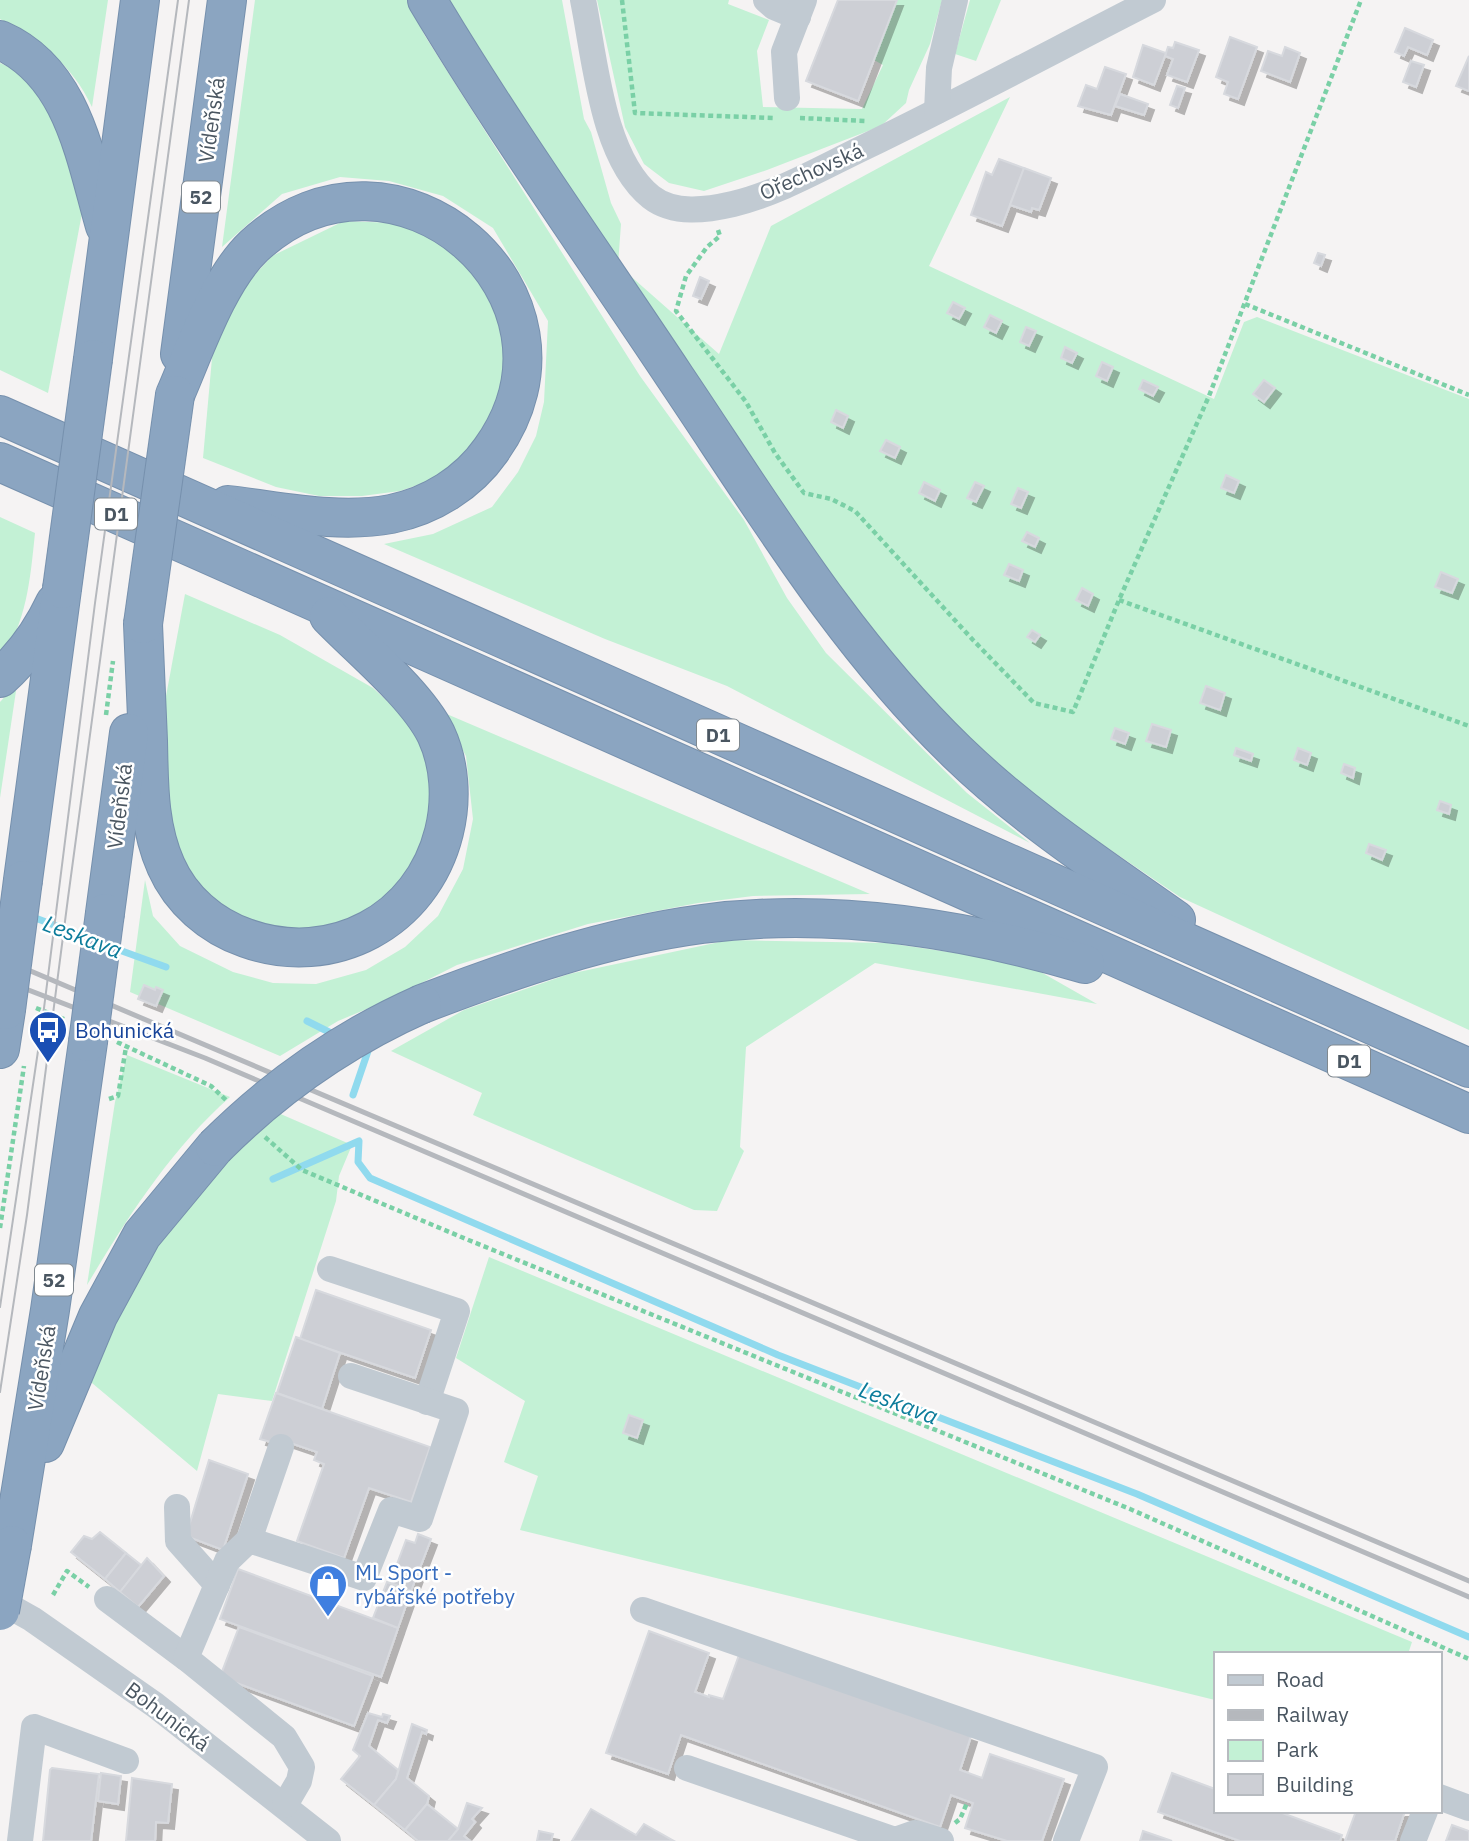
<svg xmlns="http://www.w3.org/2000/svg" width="1469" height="1841" viewBox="0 0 1469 1841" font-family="'IBM Plex Sans',sans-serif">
	<defs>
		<filter id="shadow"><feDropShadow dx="6" dy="6" stdDeviation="0" flood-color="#0004"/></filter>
	</defs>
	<rect width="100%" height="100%" fill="#f5f3f3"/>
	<!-- green -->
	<g fill="#c3f1d5">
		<path d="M 0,0 L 108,0 L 92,107 C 72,64 40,41 0,19 Z"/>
		<path d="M 255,0 L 407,0 L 425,36 L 640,376 L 744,520 L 787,598 L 826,653 L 967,793 L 1030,843 L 727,686 L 605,639 L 384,544 L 433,534 L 492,507 L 518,472 L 536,436 L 544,402 L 548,321 L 493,228 L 443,196 L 389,181 L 340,177 L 282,194 L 222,247 Z"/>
		<path d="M 445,0 L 562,0 L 584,119 L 591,132 L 611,203 L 621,224 L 618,265 L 719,354 L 771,226 L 1010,97 L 929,266 L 1214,399 L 1244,322 L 1257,317 L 1469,399 L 1469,1030 L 1180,897 L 1015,785 L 889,660 L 702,391 L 618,265 L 481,68 Z"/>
		<path d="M 597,0 L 729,0 L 728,4 L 769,20 L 757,51 L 763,107 L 862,109 L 883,65 L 874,60 L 897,0 L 942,0 L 930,44 L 909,90 L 906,103 L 881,126 L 767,170 L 704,191 L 669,183 L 644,164 L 625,127 Z"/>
		<path d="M 970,0 L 1001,0 L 976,61 L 955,54 Z"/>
		<path d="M 0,63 L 20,72 L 48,93 L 83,208 L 48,393 L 0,370 Z"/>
		<path d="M 344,221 L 394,223 L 450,243 L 481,276 L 505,337 L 500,401 L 486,430 L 444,476 L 400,491 L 362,496 L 319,496 L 276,487 L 203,458 L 213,347 L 238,293 L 272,256 Z"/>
		<path d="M 0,517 L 35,533 C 30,581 27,621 0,662 Z"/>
		<path d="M 185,594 L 280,635 L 373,688 L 397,710 L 422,740 L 432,766 L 425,867 L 343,933 L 249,932 L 174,866 L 158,739 Z"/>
		<path d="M 12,689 L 16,691 L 0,798 L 0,702 Z"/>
		<path d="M 442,712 L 870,894 L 753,896 L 698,903 L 588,924 L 457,965 L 386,1001 L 338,1021 L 280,1056 L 130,992 L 145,880 L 153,916 L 180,946 L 233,972 L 273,983 L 316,984 L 366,970 L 405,947 L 438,916 L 463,869 L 473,819 L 466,756 Z"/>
		<path d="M 729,940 L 887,943 L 1025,963 L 1097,1004 L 875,963 L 746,1047 L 740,1147 L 744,1151 L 717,1211 L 694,1210 L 473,1115 L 482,1093 L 391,1051 L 464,1010 L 569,974 Z"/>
		<path d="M 127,1055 L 230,1097 C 171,1149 127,1218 87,1285 L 115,1102 Z"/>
		<path d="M 276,1112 L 352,1145 L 339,1176 L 336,1201 L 272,1401 L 218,1394 L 197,1471 L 86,1378 L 175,1199 Z"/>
		<path d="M 489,1257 L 1412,1642 L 1408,1654 L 1215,1654 L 1215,1700 L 520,1530 L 538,1476 L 504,1462 L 525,1401 L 456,1358 Z"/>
	</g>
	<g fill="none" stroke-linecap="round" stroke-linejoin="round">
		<!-- stream -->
		<g stroke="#90daee" stroke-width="7">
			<path d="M 30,916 L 91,939"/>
			<path d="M 111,947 L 166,967"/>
			<path d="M 307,1021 L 337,1036"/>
			<path d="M 353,1095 L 368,1051 L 364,1049"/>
			<path d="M 273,1179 L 359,1141 L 358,1162 L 370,1178 L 778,1355 L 1137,1494 L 1469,1637"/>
		</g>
	</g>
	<!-- building -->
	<g fill="#cdcfd5" stroke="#d7d9de" stroke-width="2" filter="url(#shadow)">
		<path d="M 838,0 L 897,0 L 858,101 L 806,81 Z"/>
		<path d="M 1405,28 L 1433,40 L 1427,55 L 1408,47 L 1404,56 L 1395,52 Z"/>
		<path d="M 1230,37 L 1257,47 L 1238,99 L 1224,94 L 1228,82 L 1216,77 Z"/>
		<path d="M 1175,42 L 1199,50 L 1187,82 L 1167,75 L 1173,59 L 1165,56 L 1168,47 L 1173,48 Z"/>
		<path d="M 1143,45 L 1166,53 L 1154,85 L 1133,77 Z"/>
		<path d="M 1285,47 L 1300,53 L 1290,82 L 1261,71 L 1268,51 L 1282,56 Z"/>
		<path d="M 1469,56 L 1469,91 L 1456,86 Z"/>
		<path d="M 1411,61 L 1424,65 L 1416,87 L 1403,82 Z"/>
		<path d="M 1105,67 L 1126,74 L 1111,115 L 1078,106 L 1086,85 L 1097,89 Z"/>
		<path d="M 1177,86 L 1185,88 L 1178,108 L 1170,105 Z"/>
		<path d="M 1120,94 L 1148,104 L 1144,115 L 1115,106 Z"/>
		<path d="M 999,159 L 1024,168 L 1002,226 L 971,215 L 986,172 L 992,175 Z"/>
		<path d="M 1024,168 L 1051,178 L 1039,210 L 1032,208 L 1031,212 L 1010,205 Z"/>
		<path d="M 1318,253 L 1325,255 L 1321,266 L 1314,263 Z"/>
		<path d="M 700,277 L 709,281 L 701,299 L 693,296 Z"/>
		<path d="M 953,302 L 965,308 L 959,319 L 947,313 Z"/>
		<path d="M 990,315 L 1002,321 L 996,333 L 984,327 Z"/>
		<path d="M 1026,327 L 1036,331 L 1029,346 L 1020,342 Z"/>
		<path d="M 1065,347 L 1077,353 L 1072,363 L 1061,358 Z"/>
		<path d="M 1102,362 L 1113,367 L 1107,381 L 1096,376 Z"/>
		<path d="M 1143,380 L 1158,387 L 1153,396 L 1139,389 Z"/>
		<path d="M 1264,380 L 1275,388 L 1264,402 L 1253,394 Z"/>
		<path d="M 836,410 L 848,416 L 843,428 L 831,422 Z"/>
		<path d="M 886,440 L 900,447 L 895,458 L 880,451 Z"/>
		<path d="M 1226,475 L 1239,481 L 1234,493 L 1221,488 Z"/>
		<path d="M 924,482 L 940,490 L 935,501 L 919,493 Z"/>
		<path d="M 975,482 L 984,486 L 976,502 L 967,498 Z"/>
		<path d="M 1018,488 L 1028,492 L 1021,508 L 1011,504 Z"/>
		<path d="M 1027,532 L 1039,538 L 1035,547 L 1022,541 Z"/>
		<path d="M 1009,564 L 1023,570 L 1019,581 L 1004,575 Z"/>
		<path d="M 1441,572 L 1458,579 L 1452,593 L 1435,587 Z"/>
		<path d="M 1082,588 L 1093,594 L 1088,606 L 1076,600 Z"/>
		<path d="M 1032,630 L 1040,635 L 1035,642 L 1027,637 Z"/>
		<path d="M 1206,686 L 1225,693 L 1220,710 L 1200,703 Z"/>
		<path d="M 1152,724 L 1171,730 L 1166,747 L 1146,741 Z"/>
		<path d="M 1115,728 L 1129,733 L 1125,744 L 1111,739 Z"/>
		<path d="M 1236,748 L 1253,754 L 1251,761 L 1234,755 Z"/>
		<path d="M 1298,748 L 1311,753 L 1307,765 L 1294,760 Z"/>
		<path d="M 1344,764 L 1355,768 L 1353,778 L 1341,773 Z"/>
		<path d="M 1440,801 L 1451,805 L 1449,814 L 1437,810 Z"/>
		<path d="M 1369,844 L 1386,850 L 1382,860 L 1366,853 Z"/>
		<path d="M 144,985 L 155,990 L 156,987 L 163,990 L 156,1006 L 138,999 Z"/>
		<path d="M 316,1290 L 431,1330 L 415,1378 L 300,1339 Z"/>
		<path d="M 296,1337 L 340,1353 L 322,1409 L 277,1393 Z"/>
		<path d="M 276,1393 L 430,1447 L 411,1502 L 369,1488 L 344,1558 L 297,1541 L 324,1464 L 314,1460 L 317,1452 L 276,1438 L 274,1443 L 260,1439 Z"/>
		<path d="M 629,1415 L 643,1420 L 637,1438 L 623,1433 Z"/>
		<path d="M 209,1460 L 248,1474 L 223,1550 L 186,1536 Z"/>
		<path d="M 100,1532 L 126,1553 L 105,1579 L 71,1552 L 84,1536 L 92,1539 Z"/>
		<path d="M 418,1534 L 431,1539 L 411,1591 L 390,1583 L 406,1540 L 415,1543 Z"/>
		<path d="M 126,1553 L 141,1565 L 120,1592 L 105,1579 Z"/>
		<path d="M 147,1558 L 164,1576 L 138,1607 L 120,1592 Z"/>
		<path d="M 238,1569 L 398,1628 L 381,1677 L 220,1619 Z"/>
		<path d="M 387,1582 L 411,1591 L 398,1628 L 373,1618 Z"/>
		<path d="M 239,1627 L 373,1676 L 354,1726 L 220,1677 Z"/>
		<path d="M 649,1631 L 709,1653 L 695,1692 L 709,1697 L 709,1695 L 723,1699 L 739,1655 L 971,1736 L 960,1770 L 982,1778 L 990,1754 L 1064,1779 L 1042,1841 L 1007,1841 L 965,1828 L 973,1803 L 951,1795 L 940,1827 L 681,1735 L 668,1774 L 606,1753 Z"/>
		<path d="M 368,1713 L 382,1717 L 383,1714 L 390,1716 L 387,1723 L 378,1720 L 369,1746 L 398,1770 L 396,1779 L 374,1805 L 341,1779 L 360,1756 L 353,1750 Z"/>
		<path d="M 412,1724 L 427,1730 L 426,1734 L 422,1732 L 407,1778 L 429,1796 L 427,1804 L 405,1830 L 374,1805 L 396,1779 Z"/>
		<path d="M 52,1768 L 99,1774 L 91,1841 L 43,1841 L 50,1770 Z"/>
		<path d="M 101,1773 L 121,1776 L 118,1804 L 98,1801 Z"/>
		<path d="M 1172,1773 L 1215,1789 L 1215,1811 L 1277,1811 L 1342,1835 L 1340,1841 L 1240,1841 L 1158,1812 Z"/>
		<path d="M 132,1778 L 172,1784 L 168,1823 L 156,1822 L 155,1841 L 126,1841 Z"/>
		<path d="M 467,1803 L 482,1808 L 472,1819 L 475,1822 L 464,1836 L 470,1841 L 448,1841 L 458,1829 Z"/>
		<path d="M 427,1804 L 458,1829 L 448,1841 L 418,1841 L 405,1830 Z"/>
		<path d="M 591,1809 L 636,1835 L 644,1824 L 674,1841 L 572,1841 Z"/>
		<path d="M 1356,1811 L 1405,1811 L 1395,1841 L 1345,1841 Z"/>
		<path d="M 1452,1825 L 1469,1831 L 1469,1841 L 1446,1841 Z"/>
		<path d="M 539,1831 L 553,1834 L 551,1841 L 537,1841 Z"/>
		<path d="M 1143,1831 L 1172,1841 L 1140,1841 Z"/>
	</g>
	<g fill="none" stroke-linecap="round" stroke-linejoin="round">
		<defs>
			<g id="highway">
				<path d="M 427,0 C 504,129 592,252 675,377 C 762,506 844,643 957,752 C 1023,816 1101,867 1176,920"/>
				<path d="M 0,40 C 73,72 85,157 105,226"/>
				<path d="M 180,354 L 227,0"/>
				<path d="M 93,359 L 140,0"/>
				<path d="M 175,395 C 195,349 218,280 254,246 C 394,116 602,295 491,450 C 468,483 431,506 391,514 C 338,524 281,511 228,505"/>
				<path d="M 0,415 L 1469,1068"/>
				<path d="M 0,462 L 1469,1114"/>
				<path d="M 143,624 C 145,663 146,702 148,741 C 149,783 148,826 166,866 C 181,900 211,926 246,938 C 332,969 422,921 444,832 C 452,800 450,764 436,734 C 416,694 361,649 329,616"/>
				<path d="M 0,678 C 23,657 42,631 55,603"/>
				<path d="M 23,880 L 62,589"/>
				<path d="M 105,913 L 129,733"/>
				<path d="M 422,1004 C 513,969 605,937 702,924 C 830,907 963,928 1085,964"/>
				<path d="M 0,1049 L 6,1010"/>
				<path d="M 45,1443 L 98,1316 L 142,1235 L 215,1147"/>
				<path d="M 12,1545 L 50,1310 L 88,1042"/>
			</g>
		</defs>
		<!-- highway casing -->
		<use href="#highway" stroke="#7690ad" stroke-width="40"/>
		<!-- path -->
		<g stroke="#7ad0a6" stroke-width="4.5" stroke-dasharray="5 3.5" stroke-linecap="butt">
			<path d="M 622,0 L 635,113 L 774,118"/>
			<path d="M 800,118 L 865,121"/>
			<path d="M 718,230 L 720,236 L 707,247 L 686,276 L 676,311 L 746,402 L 775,453 L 804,493 L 831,499 L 855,511 L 973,640 L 1034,703 L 1073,712 L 1119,600 L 1209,396 L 1361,0"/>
			<path d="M 1245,304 L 1469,395"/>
			<path d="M 1119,600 L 1469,726"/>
			<path d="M 106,715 L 113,661"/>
			<path d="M 36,1008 L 64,1019"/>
			<path d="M 117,1042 L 211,1086 L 226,1100"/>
			<path d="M 109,1099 L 118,1096 L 126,1047"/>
			<path d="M 265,1137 L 302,1170 L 466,1239 L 1130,1509 L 1469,1659"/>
			<path d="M 0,1228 L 24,1066"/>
			<path d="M 53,1595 L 67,1571 L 89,1587"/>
			<path d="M 955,1823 L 960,1819 L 967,1803"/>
		</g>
		<!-- minor -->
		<g stroke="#c1cad2" stroke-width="26">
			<path d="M 583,0 C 595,59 602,158 651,197 C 674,215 707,210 733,204 C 779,193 823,167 865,147 C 962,100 1057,49 1153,0"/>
			<path d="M 766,0 L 774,7 L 798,17"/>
			<path d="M 787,98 L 784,52 L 804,0"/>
			<path d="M 937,111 L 939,68 L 955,0"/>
			<path d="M 330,1269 L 457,1311 L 427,1402"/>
			<path d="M 177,1507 L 178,1541 L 217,1585"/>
			<path d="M 249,1540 L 281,1447"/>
			<path d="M 107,1599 L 186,1658"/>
			<path d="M 0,1601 L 32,1619 L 155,1705 L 328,1841"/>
			<path d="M 643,1610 L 1095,1767 L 1066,1841"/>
			<path d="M 687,1768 L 895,1840 L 915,1833 L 941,1841"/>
			<path d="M 1439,1797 L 1469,1808"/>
			<path d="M 285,1805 L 299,1781 L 302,1767 L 284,1737 L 186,1658 L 227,1561 L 249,1540 L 364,1578 L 391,1510 L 420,1519 L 456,1411 L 351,1376"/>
			<path d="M 20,1841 L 34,1727 L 126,1761"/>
			<path d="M 1413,1841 L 1425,1811"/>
		</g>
		<!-- highway -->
		<use href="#highway" stroke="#8ba5c1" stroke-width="38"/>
		<!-- tram -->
		<g stroke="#b5b8bd" stroke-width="2">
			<path d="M 0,1307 L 42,1024 L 95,603 L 178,0"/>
			<path d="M 0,1392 L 27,1215 L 68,898 L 189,0"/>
		</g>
		<!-- rail -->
		<g stroke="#b5b8bd" stroke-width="5">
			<path d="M 0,958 L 1469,1581"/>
			<path d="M 0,979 L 205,1058 L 1469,1597"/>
		</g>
		<defs>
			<g id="highway-bridge">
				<path d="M 62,589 L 93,359"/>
				<path d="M 143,624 L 175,395"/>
				<path d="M 6,1010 L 23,880"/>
				<path d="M 88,1042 L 105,913"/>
				<path d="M 215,1147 C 276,1086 343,1039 422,1004"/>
				<path d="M 0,1611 L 12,1545"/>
			</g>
		</defs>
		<!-- highway-bridge casing -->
		<use href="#highway-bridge" stroke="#7690ad" stroke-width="40" stroke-linecap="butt"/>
		<!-- highway-bridge -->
		<use href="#highway-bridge" stroke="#8ba5c1" stroke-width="38"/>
	</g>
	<!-- icons -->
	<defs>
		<symbol id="bus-pin" viewBox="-11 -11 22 30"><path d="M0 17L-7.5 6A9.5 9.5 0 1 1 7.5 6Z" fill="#1a4fb4" stroke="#fff"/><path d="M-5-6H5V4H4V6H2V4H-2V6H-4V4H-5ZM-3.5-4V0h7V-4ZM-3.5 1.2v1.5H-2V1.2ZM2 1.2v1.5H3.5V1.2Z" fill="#fff"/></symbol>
		<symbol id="shop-pin" viewBox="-11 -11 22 30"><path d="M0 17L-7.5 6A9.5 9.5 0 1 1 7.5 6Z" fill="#3f7fe0" stroke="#fff"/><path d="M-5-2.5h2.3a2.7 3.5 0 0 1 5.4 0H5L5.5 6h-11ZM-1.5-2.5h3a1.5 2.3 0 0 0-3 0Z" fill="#fff"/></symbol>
	</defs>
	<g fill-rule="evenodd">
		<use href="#bus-pin" x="26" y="1008" width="44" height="60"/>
		<use href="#shop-pin" x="306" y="1562" width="44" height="60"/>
	</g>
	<g text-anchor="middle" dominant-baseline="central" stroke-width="5" stroke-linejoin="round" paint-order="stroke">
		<!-- shield labels -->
		<g fill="#fff" stroke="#808990" stroke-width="2">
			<rect x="182" y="181.5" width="38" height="31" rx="5"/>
			<rect x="95" y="498.5" width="42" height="31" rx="5"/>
			<rect x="697" y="719.5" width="42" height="31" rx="5"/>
			<rect x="1328" y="1045.5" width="42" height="31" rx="5"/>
			<rect x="35" y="1264.5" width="38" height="31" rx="5"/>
		</g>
		<g font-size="19" font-weight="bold" fill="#4a5661">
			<text x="201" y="197">52</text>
			<text x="116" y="514">D1</text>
			<text x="718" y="735">D1</text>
			<text x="1349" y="1061">D1</text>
			<text x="54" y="1280">52</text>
		</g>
		<!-- street labels -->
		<g font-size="21" fill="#4a5661" stroke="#fff">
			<text transform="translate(211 120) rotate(-82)">Vídeňská</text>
			<text transform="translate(811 171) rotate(-24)">Ořechovská</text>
			<text transform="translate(119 806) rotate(-83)">Vídeňská</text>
			<text transform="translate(41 1368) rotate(-81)">Vídeňská</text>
			<text transform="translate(168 1716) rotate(37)">Bohunická</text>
		</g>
		<!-- transit labels -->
		<g font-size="21" fill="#164399" stroke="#fff" text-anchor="start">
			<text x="75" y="1030">Bohunická</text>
		</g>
		<!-- shop labels -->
		<g font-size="21" fill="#366cbe" stroke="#fff" text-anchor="start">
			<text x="355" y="1572">ML Sport -<tspan x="355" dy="24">rybářské potřeby</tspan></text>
		</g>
		<!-- water labels -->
		<g font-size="23" font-style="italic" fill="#0c7c9b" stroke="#fff">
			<text transform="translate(83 936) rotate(21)">Leskava</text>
			<text transform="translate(899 1402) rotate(21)">Leskava</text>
		</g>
	</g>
	<!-- legend -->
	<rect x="1214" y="1652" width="228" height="161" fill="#ffffff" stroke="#b7bbc0" stroke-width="2"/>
	<rect x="1228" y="1675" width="35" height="10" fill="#c1cad2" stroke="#b7bbc0" stroke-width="2"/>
	<text x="1276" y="1687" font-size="21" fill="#4a5661">Road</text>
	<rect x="1228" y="1710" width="35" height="10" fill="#b5b8bd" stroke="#b7bbc0" stroke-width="2"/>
	<text x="1276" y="1722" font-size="21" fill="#4a5661">Railway</text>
	<rect x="1228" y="1740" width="35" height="21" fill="#c3f1d5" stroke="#b7bbc0" stroke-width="2"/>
	<text x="1276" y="1757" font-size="21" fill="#4a5661">Park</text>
	<rect x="1228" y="1774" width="35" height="21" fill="#cdcfd5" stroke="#b7bbc0" stroke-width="2"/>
	<text x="1276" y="1792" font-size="21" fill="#4a5661">Building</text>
</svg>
